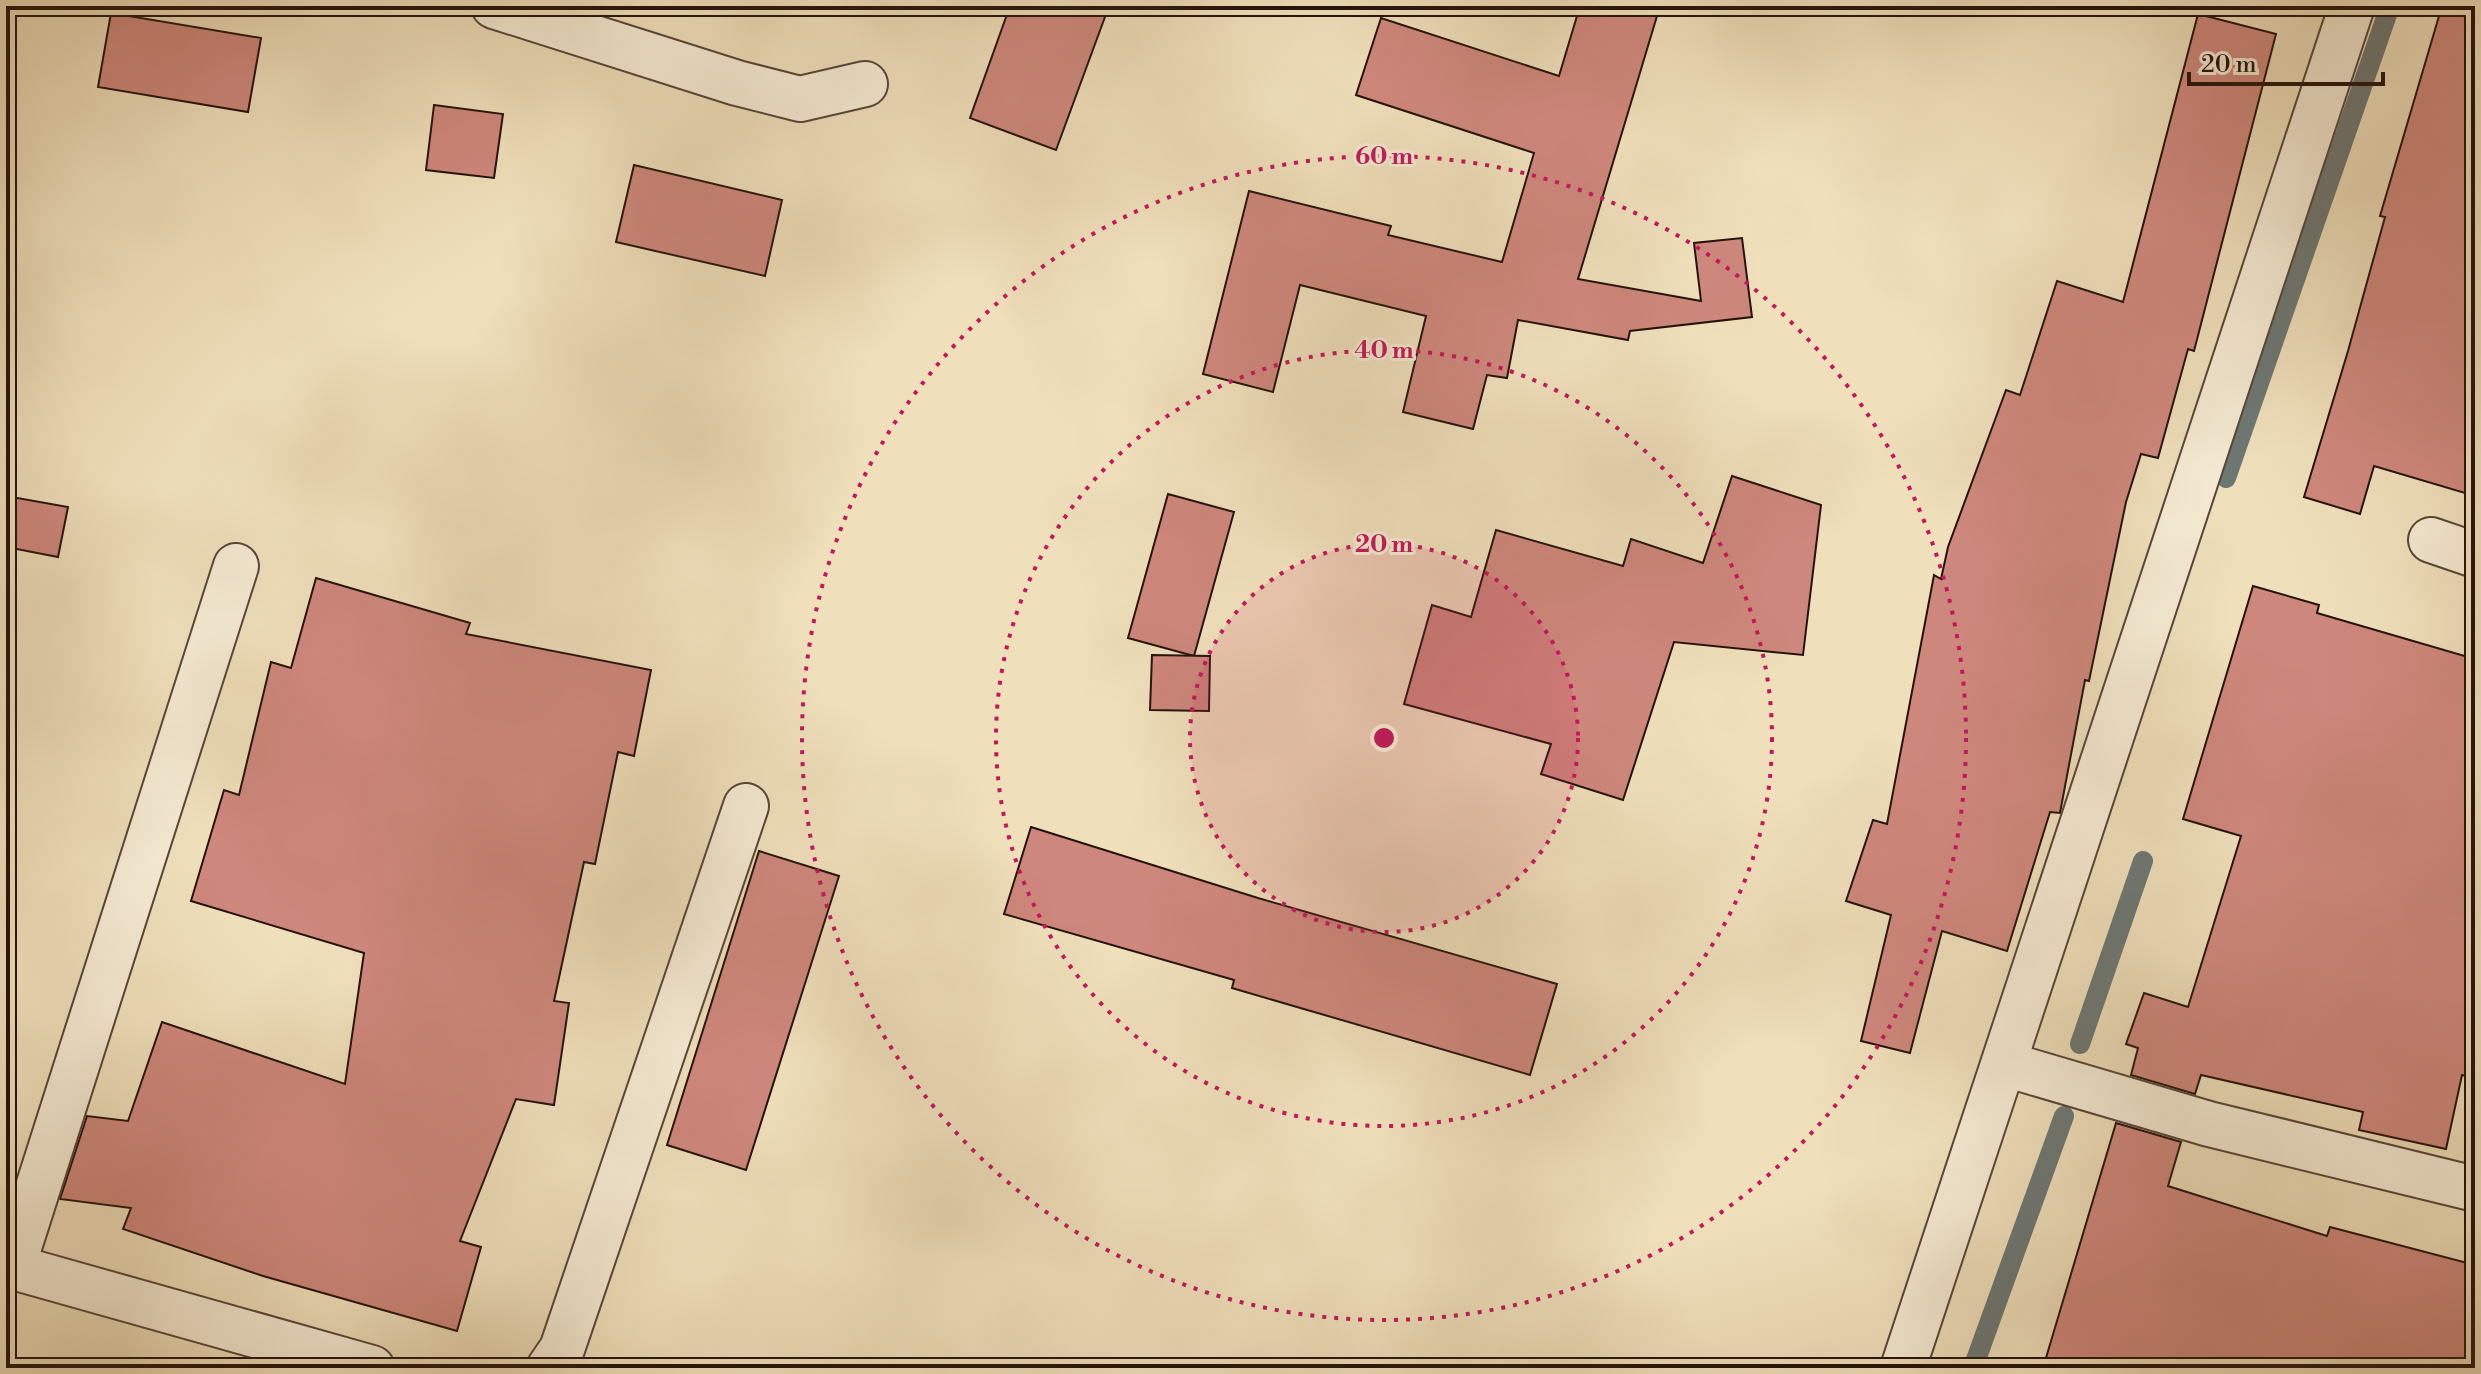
<svg xmlns="http://www.w3.org/2000/svg" width="2481" height="1374" viewBox="0 0 2481 1374" font-family="'Libre Bodoni',serif">
	<rect width="100%" height="100%" fill="#efdfbb"/>
	<filter id="stains"><feTurbulence type="fractalNoise" baseFrequency=".0025" numOctaves="4"/><feColorMatrix values="0 0 0 0 .2 0 0 0 0 .09 0 0 0 0 .02 0 0 0 .5 -.17"/></filter>
	<radialGradient id="worn" r=".72"><stop offset=".6" stop-color="#630" stop-opacity="0"/><stop offset="1" stop-color="#630" stop-opacity=".3"/></radialGradient>
	<g fill="none" stroke-linecap="round" stroke-linejoin="round">
		<!-- stream -->
		<g stroke="#6d7774" stroke-width="20">
			<path d="M 2226,478 L 2390,6"/>
			<path d="M 2080,1044 L 2143,861"/>
			<path d="M 1973,1368 L 2064,1116"/>
		</g>
	</g>
	<!-- building -->
	<g fill="#ce877c" stroke="#24130c" stroke-width="2">
		<path d="M 1010,6 L 1109,6 L 1056,150 L 970,118 Z"/>
		<path d="M 1580,6 L 1660,6 L 1578,279 L 1701,301 L 1694,243 L 1742,238 L 1752,317 L 1630,331 L 1628,340 L 1518,320 L 1507,378 L 1487,375 L 1473,429 L 1403,412 L 1426,316 L 1300,285 L 1273,392 L 1203,374 L 1249,191 L 1391,226 L 1388,235 L 1502,262 L 1534,153 L 1356,95 L 1381,18 L 1559,76 Z"/>
		<path d="M 2442,6 L 2475,6 L 2475,496 L 2374,466 L 2360,514 L 2304,497 L 2348,351 L 2385,217 L 2380,216 Z"/>
		<path d="M 111,13 L 261,38 L 248,112 L 98,87 Z"/>
		<path d="M 2198,14 L 2276,34 L 2194,351 L 2188,349 L 2158,458 L 2141,454 L 2126,502 L 2089,681 L 2085,680 L 2060,813 L 2050,812 L 2007,951 L 1942,931 L 1910,1053 L 1861,1041 L 1891,915 L 1846,901 L 1873,820 L 1887,824 L 1934,575 L 1941,579 L 1948,547 L 2006,390 L 2020,395 L 2057,281 L 2123,302 Z"/>
		<path d="M 434,105 L 503,114 L 494,178 L 426,170 Z"/>
		<path d="M 634,165 L 782,200 L 765,276 L 616,242 Z"/>
		<path d="M 1732,476 L 1821,505 L 1803,655 L 1674,642 L 1623,800 L 1541,774 L 1551,744 L 1404,704 L 1432,605 L 1471,617 L 1496,530 L 1623,566 L 1631,539 L 1703,563 Z"/>
		<path d="M 1168,494 L 1234,512 L 1194,656 L 1128,638 Z"/>
		<path d="M 6,496 L 68,507 L 58,557 L 6,547 Z"/>
		<path d="M 316,578 L 470,623 L 466,634 L 651,670 L 634,756 L 618,752 L 595,864 L 584,862 L 554,1001 L 569,1003 L 554,1105 L 516,1099 L 460,1241 L 481,1247 L 457,1331 L 263,1276 L 123,1229 L 131,1208 L 60,1199 L 87,1116 L 128,1121 L 162,1022 L 345,1084 L 364,953 L 191,901 L 224,790 L 239,795 L 271,662 L 291,668 Z"/>
		<path d="M 2253,586 L 2319,605 L 2317,613 L 2475,659 L 2475,1078 L 2462,1075 L 2446,1149 L 2359,1130 L 2363,1112 L 2201,1075 L 2195,1094 L 2131,1075 L 2138,1048 L 2126,1044 L 2144,993 L 2188,1007 L 2241,836 L 2183,819 Z"/>
		<path d="M 1152,655 L 1210,656 L 1209,711 L 1150,710 Z"/>
		<path d="M 1031,827 L 1258,898 L 1557,984 L 1530,1075 L 1232,988 L 1234,980 L 1004,914 Z"/>
		<path d="M 759,851 L 839,876 L 746,1170 L 667,1145 Z"/>
		<path d="M 2116,1123 L 2181,1142 L 2168,1186 L 2327,1236 L 2330,1227 L 2475,1265 L 2475,1368 L 2043,1368 Z"/>
	</g>
	<g fill="none" stroke-linecap="round" stroke-linejoin="round">
		<defs>
			<g id="street">
				<path d="M 494,6 L 737,83 L 800,99 L 865,84"/>
				<path d="M 2431,540 L 2475,555"/>
				<path d="M 2005,1064 L 2209,1124 L 2475,1189"/>
				<path d="M 6,1265 L 372,1368"/>
				<path d="M 13,1266 L 236,566"/>
				<path d="M 549,1368 L 562,1349 L 746,806"/>
				<path d="M 1903,1368 L 2352,6"/>
			</g>
		</defs>
		<!-- street casing -->
		<use href="#street" stroke="#574638" stroke-width="48"/>
		<!-- street -->
		<use href="#street" stroke="#f5ead3" stroke-width="44"/>
	</g>
	<!-- distance rings -->
	<circle cx="1384" cy="738" r="194" fill="#c2185b" fill-opacity=".12"/>
	<g fill="none" stroke="#c2185b" stroke-width="4" stroke-dasharray="4 8">
		<circle cx="1384" cy="738" r="194"/>
		<circle cx="1384" cy="738" r="388"/>
		<circle cx="1384" cy="738" r="582"/>
	</g>
	<circle cx="1384" cy="738" r="12" fill="#c2185b" stroke="#f5ead3" stroke-width="4"/>
	<g font-size="24" text-anchor="middle" font-weight="bold" fill="#c2185b" stroke="#f5ead3" stroke-width="6" stroke-linejoin="round" paint-order="stroke">
		<text x="1384" y="164">60 m</text>
		<text x="1384" y="358">40 m</text>
		<text x="1384" y="552">20 m</text>
	</g>
	<!-- margin -->
	<rect width="2481" height="1374" fill="none" stroke="#efdfbb" stroke-width="32"/>
	<rect x="8" y="8" width="2465" height="1358" fill="none" stroke="#24130c" stroke-width="4"/>
	<rect x="16" y="16" width="2449" height="1342" fill="none" stroke="#24130c" stroke-width="2"/>
	<!-- scale -->
	<path d="M2189 72v12h194v-12" fill="none" stroke="#24130c" stroke-width="4"/>
	<text x="2201" y="72" font-size="24" fill="#24130c" stroke="#f5ead3" stroke-width="6" paint-order="stroke">20 m</text>
	<rect width="100%" height="100%" filter="url(#stains)"/>
	<rect width="100%" height="100%" fill="url(#worn)"/>
</svg>
